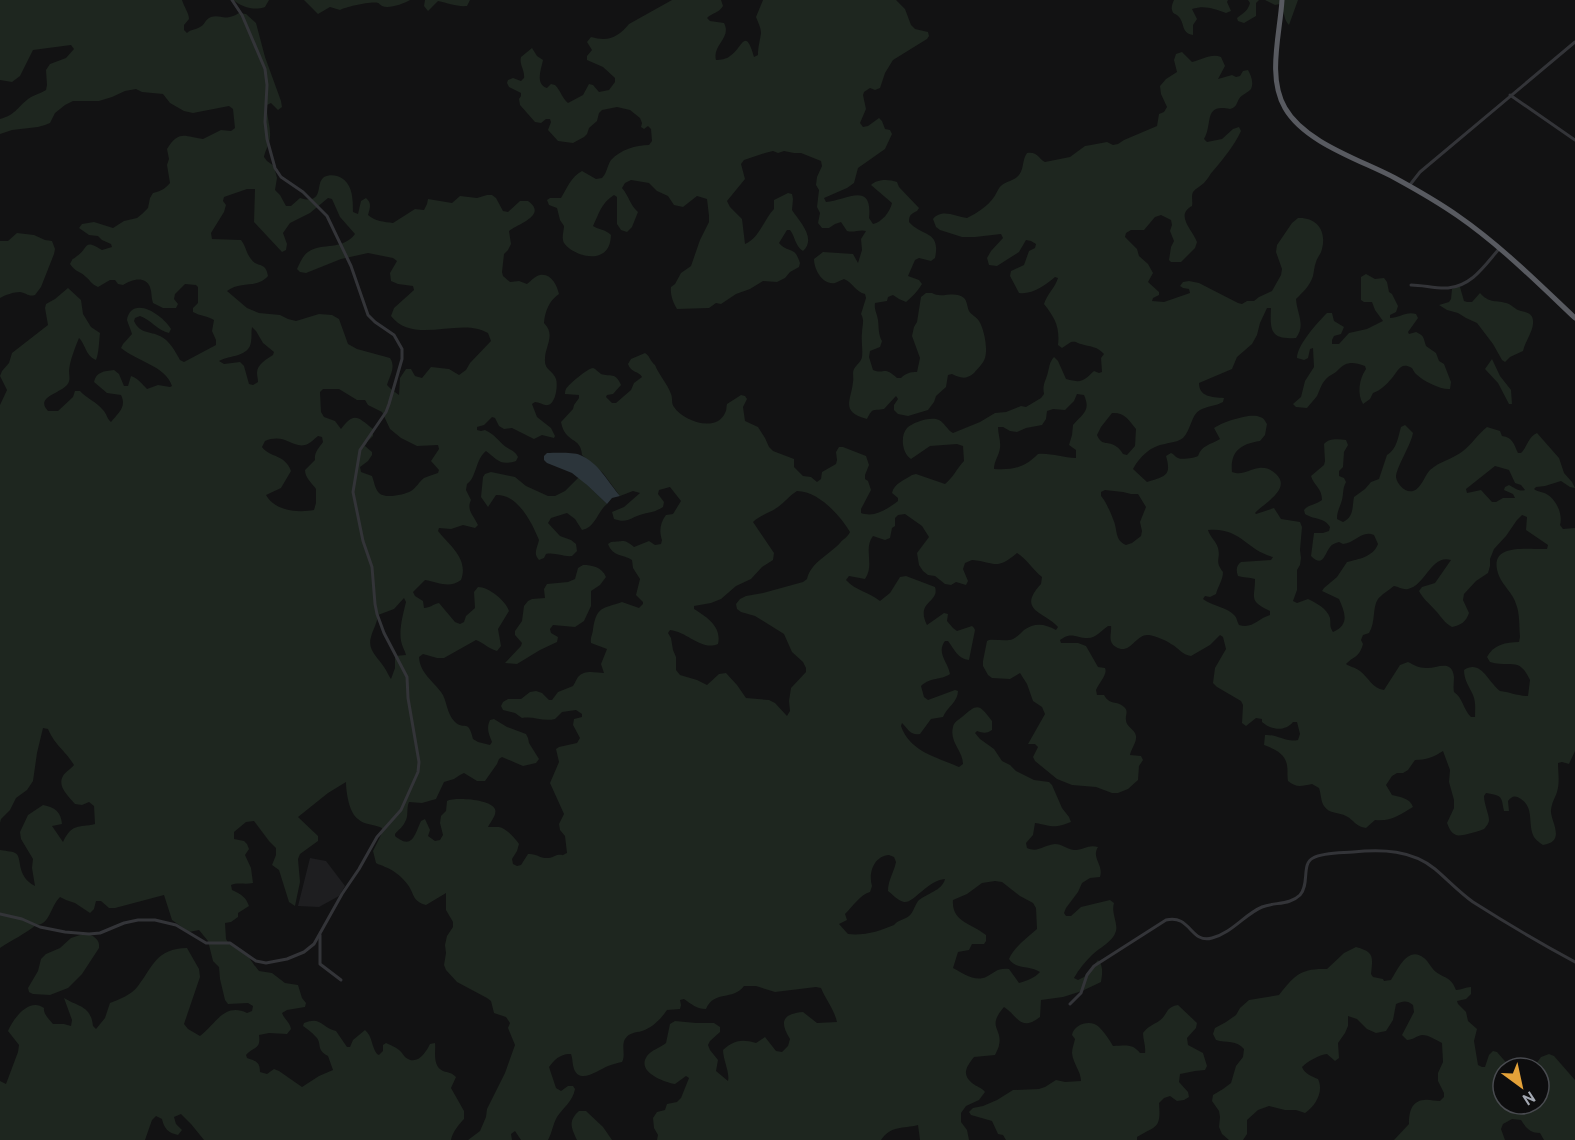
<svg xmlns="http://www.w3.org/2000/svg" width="1575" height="1140" viewBox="0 0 1575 1140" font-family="Overpass,sans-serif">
	<rect width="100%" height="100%" fill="#121213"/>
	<!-- built -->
	<path fill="#1e1e20" d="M 310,858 L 326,861 L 345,886 L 339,896 L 319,907 L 298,906 Z"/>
	<!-- green -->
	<g fill="#1e261f" fill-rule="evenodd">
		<path d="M 0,0 L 182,0 C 184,7 189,13 189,19 L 184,25 L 184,30 L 187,33 C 191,29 195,30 200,27 C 205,25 205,19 211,17 C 221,14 224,22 239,13 L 246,14 L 256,23 L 265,57 L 281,101 L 282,107 L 278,110 L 271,103 L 267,105 C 266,116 271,126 270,137 C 270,144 265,150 264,157 L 267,161 L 274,166 L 277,178 L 275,190 L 280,195 L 286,206 L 291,206 L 300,198 C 304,199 309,201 314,198 C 321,194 317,182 324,177 C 328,175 333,175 337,176 C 353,181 353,199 353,212 L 358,214 L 361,201 L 366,198 C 372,203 370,208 368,215 C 375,221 384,222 393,223 L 415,209 L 424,210 L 427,204 L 428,199 L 452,203 L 460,196 L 477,198 L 487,195 L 492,195 L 496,198 L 503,211 L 508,212 L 520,201 L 528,201 C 548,215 518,224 509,231 L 511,244 L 508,250 L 504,254 L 502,272 L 503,276 L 510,282 L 519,281 L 527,284 C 531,281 535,276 540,275 C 551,273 557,285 559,294 C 549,301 545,311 544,323 C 556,335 545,346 545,359 C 544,370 553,370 556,379 C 558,385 556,403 548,405 C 545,406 539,402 535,402 L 532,404 L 537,417 L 551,428 L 555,436 L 554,438 L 542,435 L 534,439 L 512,428 L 504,429 L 499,426 L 495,418 L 492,417 L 484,425 L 477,427 L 477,430 L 481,431 L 485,430 C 496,435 498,441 506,447 C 512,451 515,451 518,457 L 516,461 C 500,466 498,460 486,451 C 475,460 477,477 467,484 L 466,490 L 471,500 C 466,510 474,516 478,525 L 475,528 L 463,525 L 451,529 L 439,528 L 438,531 C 450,546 469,559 461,580 C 449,589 438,582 425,580 L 413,592 L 415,596 L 423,601 L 424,608 C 430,608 433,604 439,603 L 455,622 L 460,624 L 464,622 L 466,616 L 475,608 L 474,592 L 478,587 C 489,587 506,601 509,611 L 498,629 L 501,646 L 497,651 C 489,649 484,643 476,640 L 444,658 L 437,658 L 423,654 L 419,657 C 420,673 433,681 441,692 C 447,699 446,713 455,722 C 465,731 468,718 473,739 L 478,742 L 490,745 L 492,742 C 489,734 486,729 490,720 L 494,719 L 507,727 L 526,734 L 528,738 L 529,743 L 539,759 L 536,763 L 523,766 L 502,757 L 499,759 L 497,764 L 485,781 L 477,781 L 464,773 L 460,775 L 454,779 L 444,782 L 436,799 L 422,803 L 409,802 C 406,809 409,816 405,822 C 403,827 398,830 395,834 L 395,836 C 413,851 415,833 421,821 L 425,819 L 430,830 L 428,836 L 435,841 L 440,840 L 443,835 L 440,823 L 441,816 L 446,811 L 447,801 C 455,797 490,799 495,809 C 497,815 491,821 488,827 C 492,827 495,827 499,827 C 506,828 515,838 519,844 L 517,851 L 512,859 L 513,864 L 517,866 L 521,865 L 528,854 C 536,853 541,859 548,858 C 551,858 554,856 557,855 C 566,854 559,857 567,853 L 565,836 L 560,830 L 559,824 L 564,814 L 550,783 L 559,762 L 556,749 L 559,747 L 577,743 L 580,738 L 573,725 L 574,719 L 582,717 L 582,714 L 576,710 L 562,712 L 555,719 C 543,722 534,716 522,718 L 515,713 L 503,710 L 501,706 L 503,702 L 508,699 L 521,699 L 530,692 L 536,691 L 542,693 L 549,700 L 552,700 L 558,692 L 573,686 C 575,683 576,680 578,677 C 585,669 596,673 604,673 L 601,664 L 607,649 L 591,643 C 590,637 593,634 593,629 C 597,606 602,609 622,602 L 639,608 L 643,604 L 643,602 L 636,595 L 640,579 L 633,568 L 632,560 C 623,554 613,557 608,544 L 611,542 C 624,542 623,538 634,547 L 649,541 L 655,545 L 661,544 L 662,540 C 659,531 660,523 666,515 L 673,514 L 681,501 L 670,487 L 659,490 L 658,494 L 664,502 L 663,507 C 655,512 652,512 643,514 C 631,517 628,524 614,519 L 612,512 L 624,507 L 640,493 L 633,491 L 620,496 L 603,473 L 582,455 C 581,436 565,444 561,422 L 573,409 L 574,405 L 579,398 L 579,395 L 565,394 C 565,392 565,391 566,389 C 568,385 588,368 593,368 C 596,369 598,372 601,374 C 610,377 616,372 621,385 L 613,394 L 607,395 L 606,397 L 612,403 L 616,403 L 631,390 L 634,383 L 642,377 C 639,371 631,373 628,364 L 631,359 L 645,353 C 650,356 650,361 655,365 C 659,375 667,383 671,394 C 673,399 671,403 674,407 C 683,421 716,433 725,413 C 727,410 726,407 727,404 L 741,395 L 745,396 L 747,399 L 743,407 L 745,421 L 758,427 L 765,438 L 769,447 L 773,451 L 794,459 L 794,467 L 803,476 L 811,477 L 817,482 L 821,479 L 822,472 L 836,464 L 837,460 L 836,452 L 839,447 L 843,447 L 866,456 L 869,465 L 865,475 L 865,479 L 868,481 L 871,490 L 861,509 L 861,513 C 875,518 887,509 898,501 L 898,498 L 892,493 C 894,483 905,480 912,475 L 916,474 L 945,484 C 953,478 957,468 964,461 L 963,446 L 957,444 L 930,446 L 911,459 C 902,453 900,436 907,428 C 913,422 931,416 939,420 C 945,423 947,430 953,433 L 980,422 L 995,413 L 1006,412 L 1021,406 L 1026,407 L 1041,398 L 1044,394 C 1042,384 1046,381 1048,372 C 1050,365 1049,363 1054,357 L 1058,361 L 1066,379 C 1082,383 1082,382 1094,371 L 1099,373 L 1102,372 L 1101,358 L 1104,354 C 1097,346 1090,347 1081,344 C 1076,343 1077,341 1071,342 C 1068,344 1065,346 1062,348 L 1058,345 C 1060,327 1055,318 1044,304 C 1047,294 1055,288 1058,278 L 1055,277 C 1046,285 1032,295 1019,293 L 1010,276 L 1011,271 L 1024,265 L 1029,251 L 1035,248 L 1036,244 L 1031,241 L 1026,240 L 1019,252 L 997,266 L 989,265 L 987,258 L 991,251 L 1003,238 L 1001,234 L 975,237 L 962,237 L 940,230 L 936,227 L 933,219 C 942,208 956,217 967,218 C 977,213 988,206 994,197 C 997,193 998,188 1002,185 C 1007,181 1014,181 1019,175 C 1024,169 1022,160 1027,153 C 1037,151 1038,158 1045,162 L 1070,157 L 1085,146 L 1091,145 L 1107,142 L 1113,145 L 1118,144 L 1124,140 L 1157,126 L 1159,114 L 1164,112 L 1167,107 L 1161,94 L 1160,86 L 1166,79 L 1177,72 L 1174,60 L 1176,54 L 1182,52 L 1192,62 C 1202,60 1211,53 1221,57 L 1225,66 L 1218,79 L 1232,75 L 1236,77 L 1240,76 L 1243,71 L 1248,70 C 1251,75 1254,83 1251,89 C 1248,93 1242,94 1239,99 C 1236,104 1237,107 1230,109 C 1203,103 1213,124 1204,139 L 1207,142 L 1222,139 L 1233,129 L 1239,127 L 1241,131 C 1234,146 1224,158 1213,171 C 1210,174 1208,179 1204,183 C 1201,186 1196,188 1193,192 C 1191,196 1193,202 1192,206 C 1175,215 1192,229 1197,242 L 1195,248 L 1181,262 L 1171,262 L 1169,260 L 1171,247 L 1174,241 L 1170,231 L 1172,225 L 1171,220 L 1161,215 L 1155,217 L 1144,230 L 1131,230 L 1126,233 L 1125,237 L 1137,249 L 1139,256 L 1148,264 L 1153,273 L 1148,282 L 1159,292 L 1159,295 L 1153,298 L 1152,301 L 1164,302 L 1190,293 L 1189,289 L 1183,288 L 1180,286 L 1183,282 L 1189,281 L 1199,283 L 1238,303 L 1242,304 L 1247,301 L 1254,301 L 1259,297 L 1272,291 L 1281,275 L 1282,269 L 1276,252 L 1277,245 L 1292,223 L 1298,218 C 1316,217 1327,230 1322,249 C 1321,254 1317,258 1316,262 C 1314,267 1314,272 1313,276 C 1310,286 1303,292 1296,299 C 1297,314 1306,325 1296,338 C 1270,340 1270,330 1271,308 L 1267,308 L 1260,323 L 1257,335 L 1252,344 L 1237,357 L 1232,369 L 1199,383 C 1199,397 1212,397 1224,398 L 1223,402 C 1216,406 1207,406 1200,410 C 1191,415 1191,430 1183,438 C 1178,442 1172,442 1165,444 C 1151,446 1140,456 1133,469 L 1147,482 C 1155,479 1169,478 1168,467 C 1168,463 1167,460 1166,456 L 1171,453 C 1174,454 1175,457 1178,458 C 1181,460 1195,458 1198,456 C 1202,445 1210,445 1220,439 L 1214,428 C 1222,422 1252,412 1260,417 C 1264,418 1265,421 1267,424 L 1265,435 L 1260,441 C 1241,444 1230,451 1232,472 C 1243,476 1249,469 1259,468 C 1266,467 1272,470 1276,474 C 1292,489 1264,503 1255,513 L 1256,514 L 1274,508 L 1281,519 L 1300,522 L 1302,527 L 1300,550 L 1301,558 L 1300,565 L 1297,570 L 1297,590 L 1293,601 L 1297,603 L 1308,599 C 1316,603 1327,608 1330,618 C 1331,624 1329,626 1333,632 C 1350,624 1345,613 1339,599 L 1322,591 L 1324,588 L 1337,577 L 1347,562 C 1359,559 1373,557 1378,544 L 1374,535 C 1361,530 1356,543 1343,544 L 1339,542 C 1336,543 1332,544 1330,547 C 1324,555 1323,568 1311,556 L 1314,533 L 1323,533 L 1329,531 L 1330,527 C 1324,517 1314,520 1305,514 L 1304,510 C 1309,504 1316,505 1322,500 C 1322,488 1314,486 1311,476 L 1324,465 L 1325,461 L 1324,444 C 1329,438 1338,439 1346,440 L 1348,445 L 1344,452 L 1343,467 L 1339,471 L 1339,476 L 1344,478 L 1346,482 C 1342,489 1344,496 1341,503 C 1339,509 1337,512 1337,519 L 1343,522 C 1354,517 1352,507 1354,497 L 1365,489 L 1371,482 L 1379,479 L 1387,455 C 1397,449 1398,437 1401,427 L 1405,425 L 1413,433 C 1411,445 1396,468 1396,477 C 1397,484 1405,493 1413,491 C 1421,489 1425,475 1430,470 C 1440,461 1453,459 1463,451 C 1472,444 1478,434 1487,427 L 1500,431 L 1502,436 C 1513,437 1514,445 1518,453 L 1521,453 C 1527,447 1529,436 1537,433 L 1559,458 L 1564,473 L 1572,482 L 1575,488 L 1570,487 L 1561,481 L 1545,486 L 1536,487 L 1534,489 C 1539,493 1543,491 1548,495 C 1557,501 1563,515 1560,525 L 1563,529 L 1575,528 L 1575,751 L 1569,764 L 1562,762 L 1558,763 C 1558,773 1560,782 1557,792 C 1555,798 1552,802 1551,810 C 1550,821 1567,841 1543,845 C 1539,842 1535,840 1533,835 C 1528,822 1534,808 1521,799 C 1515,795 1512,796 1508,801 L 1509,811 L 1504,811 C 1501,796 1503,796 1486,793 L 1484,796 C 1484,804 1489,814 1489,820 C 1489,823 1486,827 1484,829 C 1480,831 1460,837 1456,835 C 1451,833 1449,828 1447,823 L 1454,808 L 1454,800 L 1449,782 L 1450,770 L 1443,751 C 1434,757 1426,760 1415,760 L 1408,770 L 1403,773 L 1397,773 L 1392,776 L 1386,785 L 1392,795 C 1400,797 1410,798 1413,807 C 1400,815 1390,822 1375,820 L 1366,828 C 1356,827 1354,820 1346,816 C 1339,812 1329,814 1324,806 C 1321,802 1321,794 1319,788 L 1312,784 C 1302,786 1296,788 1288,781 C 1287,775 1288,770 1287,765 C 1285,753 1274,749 1264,745 L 1265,735 C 1277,734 1286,743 1298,740 L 1300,734 L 1297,722 L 1293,722 C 1285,732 1271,730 1262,722 L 1262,719 L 1256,718 L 1246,726 L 1242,723 L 1243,705 L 1241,701 L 1217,687 L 1213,683 L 1215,668 L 1226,649 L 1223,637 L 1220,635 L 1210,645 L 1191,656 C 1182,655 1179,648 1171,644 C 1166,640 1155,636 1149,635 C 1136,633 1130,656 1116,647 C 1107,642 1112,633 1111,626 L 1108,626 C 1102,630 1096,638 1088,638 C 1075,638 1072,631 1060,640 L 1061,643 L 1078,643 L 1086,646 L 1098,667 L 1105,668 C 1108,674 1099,683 1096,690 L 1097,695 L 1104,695 C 1110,706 1117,700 1124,707 C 1129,711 1125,715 1126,720 C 1126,727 1135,729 1136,736 C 1137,742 1131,749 1130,755 L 1141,756 L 1143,760 L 1139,766 L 1138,780 L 1128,789 L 1118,793 L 1112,793 L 1096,787 L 1072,785 L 1057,779 L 1035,761 L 1033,757 L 1038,747 L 1035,744 L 1028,744 L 1045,714 L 1042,707 L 1033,701 L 1027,684 L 1020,673 L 1010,679 L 992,678 L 988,675 L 983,666 L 983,661 L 987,641 L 989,640 C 997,639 1006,642 1013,639 C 1017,637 1021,633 1024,630 C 1035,622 1045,624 1056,630 L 1058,627 C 1045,612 1016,611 1041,584 L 1042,577 C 1033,570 1026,558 1017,553 C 996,571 995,562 972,560 L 965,563 L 963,569 L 968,581 L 966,585 L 956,582 L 951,585 L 945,584 L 935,576 L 928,575 L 923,571 L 919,565 L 917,553 L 929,537 L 922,526 L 905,514 L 898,515 L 895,518 L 895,526 L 892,528 L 890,538 L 885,540 L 873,536 C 863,549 875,565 865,579 L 849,576 L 846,580 C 856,591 869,592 880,601 L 890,593 L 900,577 L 906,576 L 935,587 C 940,603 915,601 927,625 L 944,613 L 948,614 L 947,621 L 953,628 L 957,631 L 972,626 L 974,628 L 975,630 L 969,660 C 958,659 954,649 948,641 L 945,641 C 936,653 948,662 950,674 C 940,681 932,676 921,686 L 924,697 L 928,700 L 955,690 L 958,691 C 958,702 947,707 943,717 L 931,719 L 920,734 C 911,736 908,729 902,723 L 901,726 C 910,752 937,757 959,767 L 963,764 C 963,751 949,742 953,727 C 954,722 958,720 962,717 C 978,703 979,704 992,721 L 992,730 C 986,734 983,733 977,731 L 975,733 L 980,739 L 994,749 L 1002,761 L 1010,765 L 1016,771 L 1034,780 L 1049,782 L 1052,785 L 1062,808 L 1069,817 L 1071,822 C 1053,829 1053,826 1035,823 L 1033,835 L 1026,843 L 1027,848 C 1038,853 1044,845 1055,844 C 1062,844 1067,849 1074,850 C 1083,850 1089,844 1098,847 C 1091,858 1104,865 1100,877 L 1090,878 L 1082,883 L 1078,892 L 1066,908 L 1064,913 L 1066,916 L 1071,916 L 1081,907 L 1110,900 L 1114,903 C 1111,913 1118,923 1116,931 C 1113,942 1099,948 1092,955 C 1085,962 1079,969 1074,978 L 1078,980 L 1084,977 L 1098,960 C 1104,966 1102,975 1101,982 L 1082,991 L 1063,997 L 1041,1000 L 1040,1017 C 1020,1032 1019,1017 1004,1007 C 986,1028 1003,1028 999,1045 C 999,1047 996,1053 995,1055 L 974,1057 C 967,1066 961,1074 972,1083 C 977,1087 981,1087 985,1092 L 979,1100 L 966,1106 L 961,1113 L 961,1122 L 967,1130 L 969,1140 L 920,1140 L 918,1125 C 903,1129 891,1125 881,1140 L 657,1140 L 658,1135 L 654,1128 L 653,1118 L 657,1112 L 665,1110 L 667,1104 L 677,1102 L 681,1098 L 689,1078 L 686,1076 L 675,1084 C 664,1082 636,1072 647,1056 C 651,1050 660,1048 666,1043 L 670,1024 L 675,1021 L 696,1023 L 714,1023 L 720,1027 L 720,1032 L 710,1041 L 708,1045 L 710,1050 L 718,1060 L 716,1071 L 728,1081 C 730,1072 723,1060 723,1050 C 734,1040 742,1039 756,1043 L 765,1037 L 776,1051 L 782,1052 L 788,1046 L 790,1039 C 780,1023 781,1014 803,1012 L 817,1023 L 837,1022 C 834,1009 826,1000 821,988 L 816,987 L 775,992 L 756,986 L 744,986 C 733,1001 714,990 706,1009 C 697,1009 691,1004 684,999 L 680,1000 L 681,1005 L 680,1009 L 667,1010 C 661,1019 652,1028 642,1031 C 635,1033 630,1032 625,1039 C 621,1046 626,1055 622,1062 C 617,1063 613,1064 608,1066 C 600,1069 580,1085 574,1069 C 572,1064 573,1059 571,1054 C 561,1053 554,1060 549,1067 L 556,1088 L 561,1091 L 568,1086 L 573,1086 L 575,1089 C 573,1101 563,1108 557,1117 C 553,1124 552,1133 548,1140 L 521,1140 L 515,1131 L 511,1134 L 512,1140 L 468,1140 L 480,1131 L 486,1117 L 487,1109 L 505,1073 L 515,1045 L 508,1028 L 510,1023 L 506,1017 L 494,1013 L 491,1001 L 487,998 L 457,982 L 446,970 L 444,965 L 446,953 L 445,945 L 447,936 L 453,927 L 453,922 L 446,910 L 446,893 L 426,905 C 412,901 415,895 408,885 C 402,877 394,870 385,867 C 382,865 379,865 376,863 L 373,851 L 381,835 L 382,828 C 374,824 364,825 358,819 C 349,813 346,792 346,782 L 328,793 L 298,817 L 318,836 L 318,841 L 300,854 L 298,859 L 300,882 L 295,906 L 289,902 L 279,870 L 272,865 L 276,855 L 276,848 L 269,841 L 254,821 L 246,822 L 234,832 L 234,839 L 244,841 L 247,844 L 249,849 L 245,855 L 251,868 L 253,883 C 245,885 238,882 231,885 L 232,890 C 241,894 246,897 249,906 L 238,913 L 238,917 L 231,922 L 225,923 L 226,939 L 229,944 C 248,949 247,957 259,971 L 272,973 L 285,983 L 298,985 L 302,998 L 306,1003 L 305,1007 L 287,1010 L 282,1013 C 284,1019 290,1022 291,1029 L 287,1034 L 269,1033 L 259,1035 C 261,1050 254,1046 246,1055 L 247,1058 C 256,1061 260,1062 260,1072 L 267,1074 L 274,1069 L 279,1071 L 302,1087 L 319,1076 L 333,1070 L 328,1056 C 315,1049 323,1043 315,1036 C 312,1032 307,1029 303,1026 L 304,1023 C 321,1016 321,1027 336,1031 L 347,1047 L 350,1047 L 353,1040 L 365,1030 C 373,1037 371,1046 377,1054 L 379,1055 L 383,1051 L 383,1045 L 386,1043 C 390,1045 396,1047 399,1050 C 402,1052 403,1055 405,1057 C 417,1067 426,1052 430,1044 L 435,1043 C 436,1052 432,1066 443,1071 C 449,1073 451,1072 456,1077 L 451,1088 L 464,1111 L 464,1119 C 459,1124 452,1133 451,1140 L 204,1140 L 191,1124 L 181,1114 L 174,1117 L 176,1124 L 182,1130 L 178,1135 C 168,1133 164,1128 162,1119 L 156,1116 L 152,1120 L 145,1140 L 0,1140 L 0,1081 L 6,1084 L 18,1052 L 19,1045 L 8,1031 C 13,1019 29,997 44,1008 C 43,1014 49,1019 53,1024 L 64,1024 L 71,1026 L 72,1020 L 64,998 C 79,1007 91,1006 93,1026 L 96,1029 L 105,1018 L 110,1003 C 120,999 131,995 138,986 C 154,965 156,949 187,948 L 199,969 L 200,977 L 184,1024 L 188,1029 L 200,1036 C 215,1025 224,1002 247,1013 L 252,1011 L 253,1006 L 248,1003 L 228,1004 L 225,1000 L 220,979 L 219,967 L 213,961 L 208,941 L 199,930 L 189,932 L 172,920 L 164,895 L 115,908 L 109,908 L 101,901 L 96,901 L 94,909 L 90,913 L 75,903 L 66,900 L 60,897 C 50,907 50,925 36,925 C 25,934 12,940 0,948 L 0,850 C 4,851 12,851 15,853 C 23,856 15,876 35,886 L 32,868 L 33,859 L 21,839 L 20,832 L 28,815 L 43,805 C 55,807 61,812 62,824 L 52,826 L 63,842 C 72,823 78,828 95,824 L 94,806 L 89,802 L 82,805 L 75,804 C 68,796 57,786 63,776 C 65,772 71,769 74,765 C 65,750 56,747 48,729 L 43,728 L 37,753 L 33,781 L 27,790 L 16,798 L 10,810 L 1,819 L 0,823 L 0,405 L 7,390 L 0,376 L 2,371 L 9,363 L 12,353 L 48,325 L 45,308 L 46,304 L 55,299 L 68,288 L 81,300 L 83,314 L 91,327 L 100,333 C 99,341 99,353 96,360 C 85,355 86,345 79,338 C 75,348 70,360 69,371 C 69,376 71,380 67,385 C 59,394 35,397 48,411 L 58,411 L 73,397 L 75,391 L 80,391 C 86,398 97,402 103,410 C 107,414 107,419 111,422 C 118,413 127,407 121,395 L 107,393 L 94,382 C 96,372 104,371 114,370 L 119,374 L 124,386 L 128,386 L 131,376 C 138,378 142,384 147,389 L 158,385 L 170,387 L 172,386 C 166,366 136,361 121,348 L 123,344 L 132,334 C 131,330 128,324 127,320 C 127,317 129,313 131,311 C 142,300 166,319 171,329 L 169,333 C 158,331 151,320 140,316 L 135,318 L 134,321 C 140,334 150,331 160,336 C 170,341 175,351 180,360 L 184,362 L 216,345 L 216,340 L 212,331 L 214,320 C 208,316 200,316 193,312 L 193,308 L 198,303 L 198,287 L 196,285 L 185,284 L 175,294 L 174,299 L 178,304 L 176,308 L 163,308 L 153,303 C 151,298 152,292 150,287 C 145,275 131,280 123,285 L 118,284 L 115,280 L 110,280 L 98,287 C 91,284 91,281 86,277 C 79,270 76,273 70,264 C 75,255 70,262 77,256 C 89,248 83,238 102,250 L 112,247 L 111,244 L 102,240 L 98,236 L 89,235 L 79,228 L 82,224 L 94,222 L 113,228 L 124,221 L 137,218 L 142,214 L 148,208 L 150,198 L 153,193 C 161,191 165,189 170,183 L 167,165 L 169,159 L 167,149 C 179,129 186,137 203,139 L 221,130 L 231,131 L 235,128 L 233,109 L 229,106 L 193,113 L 184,111 L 170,103 L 163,94 L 142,92 L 136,89 L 125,91 L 112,97 L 99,101 L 73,101 L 65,105 L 55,113 L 50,123 L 45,125 L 38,127 L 12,130 L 0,134 L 0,119 C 15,115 17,108 28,99 C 33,95 40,94 46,90 L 47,85 L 46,70 L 50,64 L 66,58 L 74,49 L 71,45 L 33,50 L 20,76 L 12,82 L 0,80 ZM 247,189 L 255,189 L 254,222 L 282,252 L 286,250 L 287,244 L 283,233 L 290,223 L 310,213 L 328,198 L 332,199 L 340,217 L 355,234 C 342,251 323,242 308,252 C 303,255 300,263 297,269 L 300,272 L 306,273 L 341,259 L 368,253 L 393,258 L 397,261 L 390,273 L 391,281 L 398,284 L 413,286 L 414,290 L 394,308 L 391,316 C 414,346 461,316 488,333 L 491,341 L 470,363 L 466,370 L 459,375 L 449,369 L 431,367 L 422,378 L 415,376 L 411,369 L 406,369 L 400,378 L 399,395 L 392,390 L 387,385 C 390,375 396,367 390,358 L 357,349 L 348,344 L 339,319 L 332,315 L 319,314 L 296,321 L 288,319 L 280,315 L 259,313 L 247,308 L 227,291 C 241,280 257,289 268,276 C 266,261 257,268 251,259 C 246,253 246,246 241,240 L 212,239 L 211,233 L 224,212 L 226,205 L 223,201 L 224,197 ZM 252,327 L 256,331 L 263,343 L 274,352 L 273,355 C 267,359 257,364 257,373 C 257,376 258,379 258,382 L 253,385 L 249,384 L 244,366 L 240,362 L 224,364 L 219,361 C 230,355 249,357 251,342 C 252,337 251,332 252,327 ZM 323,389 L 339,389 L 357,400 L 365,400 L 368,405 L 382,412 L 390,429 L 401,438 L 417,446 L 438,445 L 439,449 L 431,461 L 439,470 L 438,473 C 433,475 428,476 424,478 C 419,482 416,488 411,491 C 404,495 385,499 379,493 C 375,489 374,481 372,476 L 361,472 L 360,467 L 368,461 L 372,455 L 372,452 L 365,446 L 368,441 L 373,436 L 373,429 C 358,417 354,411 341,429 L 335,421 L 324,417 L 321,412 L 320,392 ZM 1077,394 L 1084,395 C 1091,411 1083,413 1073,425 L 1072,435 L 1069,445 L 1076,450 L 1076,458 C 1063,458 1052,453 1038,454 C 1024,468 1013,470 994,469 C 994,461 999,456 1000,448 C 1001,441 998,434 998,427 L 1003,427 L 1010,431 L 1017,432 L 1026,428 L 1042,425 L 1046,419 L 1047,411 L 1053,409 L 1065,410 L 1074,401 ZM 1112,413 C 1124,412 1129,420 1136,429 L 1135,446 L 1127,455 L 1123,454 C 1122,452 1119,448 1117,447 C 1108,440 1102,447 1097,435 L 1101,427 ZM 318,436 L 322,437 L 323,442 C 319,448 314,452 315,460 L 305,470 C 305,478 312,483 316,489 L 316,503 L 314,510 C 298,513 275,511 266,495 L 281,488 L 291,471 C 285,454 270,458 262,447 L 265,441 C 285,433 292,448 305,445 C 310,444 314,439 318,436 ZM 1495,466 L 1509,470 L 1515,483 L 1521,485 L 1525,490 C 1519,492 1515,488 1509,485 L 1505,487 L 1504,490 L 1513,494 L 1515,498 L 1503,498 L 1496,502 L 1492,502 L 1481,490 L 1467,493 L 1466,489 ZM 1105,490 L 1123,492 L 1131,494 L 1138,494 L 1146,507 L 1140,522 L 1142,531 L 1141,536 L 1132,543 L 1126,545 C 1114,540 1118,529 1113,519 C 1111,513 1105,500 1101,496 L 1101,492 ZM 797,491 C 818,491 840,515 850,532 C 847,538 844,538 840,543 C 829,555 811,562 807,579 L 803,582 L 763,593 L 746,596 L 740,599 L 736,604 L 737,609 L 741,612 L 755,616 L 784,634 L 792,652 L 803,662 L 806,668 L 806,672 L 791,688 L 789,701 L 790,711 L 787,716 L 775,703 L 769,700 L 746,698 L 737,685 L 726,673 L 719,674 L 707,685 L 697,680 L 680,675 L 676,670 L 676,657 L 673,650 L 671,638 L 668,633 L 670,630 C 688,632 701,651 718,644 C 722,627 707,617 694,609 L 694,606 L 711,603 L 721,599 L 736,586 L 751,579 L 762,567 L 773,560 L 774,553 L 753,522 C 760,515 770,513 778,507 C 785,502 790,495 797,491 ZM 1522,515 L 1527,517 L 1526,530 L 1548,545 L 1547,549 C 1527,550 1486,542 1499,576 C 1503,586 1513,593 1516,604 C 1520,614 1519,626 1520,637 L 1519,642 C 1506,642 1493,645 1487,657 L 1490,662 C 1511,668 1519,656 1530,680 L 1528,696 C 1518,696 1509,692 1500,691 C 1488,682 1481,659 1464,670 C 1464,680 1469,686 1473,695 C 1476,702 1475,710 1475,717 L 1471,717 C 1463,709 1463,698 1454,692 C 1453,687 1454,682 1454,677 C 1452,658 1436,669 1426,668 C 1419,668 1414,665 1408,662 L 1400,665 L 1384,690 C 1372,688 1369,678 1360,671 C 1355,667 1350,667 1346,664 C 1355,655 1359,658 1363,644 L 1361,640 L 1363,635 L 1369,633 C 1376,622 1372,608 1378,599 C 1380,596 1390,589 1394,586 C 1399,587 1403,590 1408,589 C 1426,585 1431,554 1451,560 L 1435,583 L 1422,587 L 1419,591 C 1423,599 1429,603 1435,610 C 1441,616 1444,623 1452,627 C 1461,625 1466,622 1469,613 L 1463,600 L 1464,594 L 1476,581 L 1488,573 L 1490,566 L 1490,559 L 1494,549 L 1506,536 L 1517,520 ZM 1208,530 C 1241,527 1246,550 1273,557 L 1271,560 L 1241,562 C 1236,566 1236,570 1238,576 C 1244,578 1249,577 1255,579 C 1255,599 1248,600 1270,611 L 1270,615 C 1257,619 1253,629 1239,625 C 1237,622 1237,618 1235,616 C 1228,607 1211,606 1203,599 L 1205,596 L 1210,597 L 1216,594 C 1218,586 1223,580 1223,572 C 1214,560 1221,560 1218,548 C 1216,541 1210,537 1208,530 ZM 404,598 L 406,602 C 403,614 399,629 401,641 C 402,646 405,651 406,655 L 395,656 L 395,668 L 391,679 C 388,675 387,671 384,667 C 378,657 367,650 371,637 C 373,629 377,624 378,615 L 394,609 ZM 889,855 L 894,857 L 896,862 C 894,872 888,880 888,891 C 892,894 898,901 904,902 C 913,904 928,880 945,879 C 942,891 927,893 918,901 C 915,905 914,910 911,914 C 906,920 899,919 894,925 C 880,931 864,936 848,934 L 839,924 L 847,920 L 845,914 C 852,907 861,894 870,892 L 872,886 C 868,873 874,856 889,855 ZM 995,881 L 1002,882 L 1020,896 L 1033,903 L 1036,908 L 1037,929 C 1027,938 1014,947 1009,959 C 1016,970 1030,965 1040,972 C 1035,978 1026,981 1019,983 L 1009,969 C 996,968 995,973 986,977 C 975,982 962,973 953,968 L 958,952 L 969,950 L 972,944 L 984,944 L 986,941 L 986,935 C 973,924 951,922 953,900 L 967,894 L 982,883 Z"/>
		<path d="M 233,0 L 269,0 L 265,7 C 254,11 242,7 233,0 Z"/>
		<path d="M 304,0 L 410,0 C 403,4 389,9 382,6 C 380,5 379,3 378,3 C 371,1 346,7 340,10 L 330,7 L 318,14 Z"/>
		<path d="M 425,0 L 470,0 L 467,6 C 457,7 448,3 438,1 L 428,11 L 424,6 Z"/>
		<path d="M 672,0 L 721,0 L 723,6 C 719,13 712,13 707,18 L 710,21 L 724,23 C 732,38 712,45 716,60 C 720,60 727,59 730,56 C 742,49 745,25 754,57 L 758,55 C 758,46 760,41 761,33 C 761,28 758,22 756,17 L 763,0 L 896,0 L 905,9 L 911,25 L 915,29 L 928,32 L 929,36 L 927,39 L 893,60 L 885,73 L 880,88 L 875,90 L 870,88 L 864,92 L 863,95 L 866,109 L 860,123 L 863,127 L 868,126 L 879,118 L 882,121 L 885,129 L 890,130 L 892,134 L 885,149 L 858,168 L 854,183 L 847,188 L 824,198 L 826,202 C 845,201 873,180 869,218 L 873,224 C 882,222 890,212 892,203 L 871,185 C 877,179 889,179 897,182 L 899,187 L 919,208 L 917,211 C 911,214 909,215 909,222 C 922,237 941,230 935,258 L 931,261 L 919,258 L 915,260 L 908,276 L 919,280 L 922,284 C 918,291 912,297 906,302 L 899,299 L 893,295 L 888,297 L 887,301 L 875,303 C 874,310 877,313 878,320 C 879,327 878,334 882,341 L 880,347 L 870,351 L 869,357 L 873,370 C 885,375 883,365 897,378 L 901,378 C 906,373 910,372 917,372 L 920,358 L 912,336 L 914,327 L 917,322 L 921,297 L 926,293 L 932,293 C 941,299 955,290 964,298 C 967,301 967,306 969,311 C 971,315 976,316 979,321 C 984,329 988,348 985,358 C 983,364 978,368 974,373 C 966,380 960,378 952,374 L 948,375 L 946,387 L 936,396 L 934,402 L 928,410 L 908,416 L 898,414 L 894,410 L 894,405 L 898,399 L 896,396 L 884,409 C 873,411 873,407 867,419 C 840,412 851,401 853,382 C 854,378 852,373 854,369 C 857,364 861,362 862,357 C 863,349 861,340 862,333 C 862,325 865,321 861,314 L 866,298 L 865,294 C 856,292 852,282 844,279 C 841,280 838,282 835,283 C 822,285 814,269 814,259 L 823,252 L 853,254 L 858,263 L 862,250 L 861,239 L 866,231 C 860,229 854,233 847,231 L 841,222 L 835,224 L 829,228 L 822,228 L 818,223 L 820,213 L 817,207 L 819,190 L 816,185 L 817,177 L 822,166 L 821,161 L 801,153 L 794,153 L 784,151 L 778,153 L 773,151 L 765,153 L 744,160 L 741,164 L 745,179 L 727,201 L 730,207 L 742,219 L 745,244 C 759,239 764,219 774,209 L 774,200 L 788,193 L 792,194 L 793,199 L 792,210 C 799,221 817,238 803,251 C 795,246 795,236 790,230 L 787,230 L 779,243 C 785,250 788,248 794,252 C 797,254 799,260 800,263 L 799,267 L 790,272 L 785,278 L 777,282 L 763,281 L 750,289 L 736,294 L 721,304 L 716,303 L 709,308 L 677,309 C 673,303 670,294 671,287 L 675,284 L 681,273 L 691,266 L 700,240 L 709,222 L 709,216 L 707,199 L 697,196 L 683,207 L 674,205 L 668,196 L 657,191 L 649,183 L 631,180 L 625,183 L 622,188 C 629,196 630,205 638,212 L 632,227 L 627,232 L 621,230 L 617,224 L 617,197 L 614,195 C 601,203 599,214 593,226 C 599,230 605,229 611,235 C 610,272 564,252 563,240 C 562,236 564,230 564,226 L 560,220 L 557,208 L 549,205 L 547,200 L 550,198 L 561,198 C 567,188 571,177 582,171 L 596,179 L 602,178 C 607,173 607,166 611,160 C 620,150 636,145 649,145 L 652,141 L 651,129 L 648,126 L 644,129 L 641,127 L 642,123 L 640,118 L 630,110 L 617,107 L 602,110 L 599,113 L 597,121 L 589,128 L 587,134 L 584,137 L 573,143 L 558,141 L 548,130 L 551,122 L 550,119 L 546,119 L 541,123 L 535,122 L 520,105 L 519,99 L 521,96 L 521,93 L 509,87 L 507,83 L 508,80 L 513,78 L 521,81 L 524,78 C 525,70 519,65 521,57 L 532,48 L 537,56 L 543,60 C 541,70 535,84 547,88 L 551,84 L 555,85 C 561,91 562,98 568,103 L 583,95 L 589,84 L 593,85 L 599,92 L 609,90 L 615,82 L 615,78 L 603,67 L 587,60 L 587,56 L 592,50 L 587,42 L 591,37 C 609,42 618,37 629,24 Z"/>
		<path d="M 1174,0 L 1228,0 L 1227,2 L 1231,11 L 1226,13 C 1213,9 1206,5 1192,9 L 1197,19 L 1193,25 L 1193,35 C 1181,33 1185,24 1179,17 C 1176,13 1173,15 1172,10 C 1171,7 1173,2 1174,0 Z"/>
		<path d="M 1248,0 L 1259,0 L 1256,3 L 1256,16 L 1244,23 L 1238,21 L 1237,18 C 1243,13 1248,11 1250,3 Z"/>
		<path d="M 1265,0 L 1298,0 L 1289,25 C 1283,19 1285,11 1280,4 L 1275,5 Z"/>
		<path d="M 17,233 L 34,235 L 45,240 L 52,241 L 55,249 L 54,254 L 41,287 L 35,295 C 28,297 27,293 20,292 C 14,292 5,295 0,298 L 0,241 L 8,241 Z"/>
		<path d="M 1366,274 L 1375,279 L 1384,278 L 1387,282 L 1389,292 L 1392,294 L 1398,306 L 1396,312 L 1390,315 L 1390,318 C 1399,318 1406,311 1416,314 L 1418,318 L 1408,332 L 1409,334 L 1416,332 C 1425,336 1423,338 1426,346 L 1436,353 L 1439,361 L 1444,364 L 1451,382 L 1450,389 C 1441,390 1423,381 1416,374 C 1413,371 1413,368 1410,367 C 1400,362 1397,373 1392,378 C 1386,385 1381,390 1373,393 L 1370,399 L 1363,404 C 1357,394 1359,379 1366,369 L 1365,366 C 1353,362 1347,361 1338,370 C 1335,374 1329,375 1326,379 C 1321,384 1320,390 1317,396 C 1314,400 1310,404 1307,408 L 1296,407 L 1293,404 L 1301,397 L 1305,381 L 1314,367 L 1313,348 L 1310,349 L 1308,358 L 1304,360 L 1297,358 C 1297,345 1318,322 1327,313 L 1332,313 L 1334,321 L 1344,327 L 1341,334 L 1334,336 L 1332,340 L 1332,344 L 1339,344 L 1349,333 L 1367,329 L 1383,321 L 1375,310 L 1372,302 L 1364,302 L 1361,300 L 1361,277 Z"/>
		<path d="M 1458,286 L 1460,287 L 1464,301 L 1467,302 L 1472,302 L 1480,293 C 1489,303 1494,300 1506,303 C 1511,304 1514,308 1518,310 C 1527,313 1534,312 1533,324 C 1532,333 1525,342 1523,351 L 1510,357 L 1505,362 L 1502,360 L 1493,344 L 1477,323 L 1466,318 L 1458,313 L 1447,310 L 1439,305 L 1449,302 L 1451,299 L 1452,289 Z"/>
		<path d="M 1492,359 L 1500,376 L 1511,390 L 1512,404 L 1509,404 L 1498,383 L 1485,369 Z"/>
		<path d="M 491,472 L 515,477 L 526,486 L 548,496 L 555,496 L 565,491 L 579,477 L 607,504 C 597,512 596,527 582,530 L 575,519 L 567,513 L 551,518 L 548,523 L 560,536 L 571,540 L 576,544 L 577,551 L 572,556 C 563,557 555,552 546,554 L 544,558 L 539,560 C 533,553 537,549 539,540 C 532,523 518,494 496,495 L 488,507 L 481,497 L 483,477 L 485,474 Z"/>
		<path d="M 583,565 C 592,565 602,567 606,577 L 600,585 L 591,591 L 591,606 L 584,621 L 575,627 L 553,625 L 550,629 L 551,633 L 558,637 L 557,642 L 540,650 L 517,664 L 505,663 L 521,646 L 522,643 L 515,635 L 515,631 L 522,621 L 524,606 L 528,601 L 532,599 L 545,598 L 544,589 L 547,584 L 568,582 L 575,579 L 578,568 Z"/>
		<path d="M 89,934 C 95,937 100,940 99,948 L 82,974 L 68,988 L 50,995 L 33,994 L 29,992 L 28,988 L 38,971 L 41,959 L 46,954 L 60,948 L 71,938 L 80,935 Z"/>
		<path d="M 1356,947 C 1374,952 1373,956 1371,974 L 1373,977 L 1383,979 L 1384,981 L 1391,980 C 1398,969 1408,945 1424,958 C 1429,962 1431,968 1436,972 C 1446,979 1451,977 1456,990 C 1462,990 1465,987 1471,987 L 1471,994 L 1466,999 L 1457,1001 L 1458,1004 L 1466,1012 L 1468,1021 L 1477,1029 L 1474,1041 L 1478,1065 L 1482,1067 L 1485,1067 L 1489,1055 L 1493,1051 L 1497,1052 L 1510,1067 L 1503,1068 L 1503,1104 L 1539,1104 L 1539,1068 L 1533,1068 L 1541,1057 L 1549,1054 L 1554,1056 L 1575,1080 L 1575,1140 L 1544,1140 L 1540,1133 C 1530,1133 1526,1128 1521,1120 L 1512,1119 L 1503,1124 L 1501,1129 L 1505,1140 L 1394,1140 L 1409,1124 C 1409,1113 1411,1101 1424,1100 C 1429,1099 1434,1101 1440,1101 L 1444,1097 L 1444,1093 L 1438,1081 L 1438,1073 L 1443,1062 L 1442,1043 C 1436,1040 1429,1035 1422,1035 C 1416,1036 1413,1040 1407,1040 L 1402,1035 L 1414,1012 L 1413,1005 C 1407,1000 1403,1001 1396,1004 L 1393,1020 L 1386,1031 L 1376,1033 L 1367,1029 L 1357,1019 L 1348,1016 L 1348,1026 L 1345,1033 L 1338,1043 L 1339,1058 L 1335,1061 L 1327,1054 C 1319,1055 1308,1061 1302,1067 C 1305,1074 1311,1076 1318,1079 C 1324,1091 1316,1106 1305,1113 L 1296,1110 L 1285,1110 L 1269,1106 L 1258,1110 L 1247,1120 L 1247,1134 L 1243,1140 L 1229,1140 L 1222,1134 L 1219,1127 L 1220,1117 L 1219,1111 L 1212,1101 L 1213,1095 L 1223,1089 L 1231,1083 L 1236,1066 L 1243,1057 L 1244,1049 C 1237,1040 1226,1043 1216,1040 L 1213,1034 L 1215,1028 L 1226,1022 L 1236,1015 L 1240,1008 L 1249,1000 L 1279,995 C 1294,976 1300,968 1327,969 L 1344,953 Z"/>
		<path d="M 1178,1005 L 1197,1023 L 1196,1028 L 1187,1038 L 1188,1045 L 1203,1053 L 1207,1066 L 1205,1070 L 1195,1071 L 1180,1074 L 1179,1082 L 1188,1092 L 1189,1097 L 1184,1100 L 1177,1101 L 1170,1096 L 1164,1098 L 1159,1103 C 1161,1129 1157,1125 1137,1137 L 1137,1140 L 1006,1140 L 1003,1135 L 998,1134 L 992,1121 L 971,1115 L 969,1112 L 973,1108 L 983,1106 L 997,1100 L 1013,1090 L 1039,1089 L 1045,1087 L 1056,1080 L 1065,1082 L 1081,1081 C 1081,1071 1073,1064 1072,1053 C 1072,1048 1074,1044 1075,1039 L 1072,1035 C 1074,1024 1091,1019 1099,1027 C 1105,1033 1109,1039 1113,1046 C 1125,1046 1132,1043 1140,1053 L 1145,1053 C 1146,1046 1143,1040 1143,1033 C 1148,1026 1153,1025 1159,1021 C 1168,1015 1165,1007 1178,1005 Z"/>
		<path d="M 579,1111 L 586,1111 L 603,1127 L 612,1140 L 577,1140 C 571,1127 568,1121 579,1111 Z"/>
	</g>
	<!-- water -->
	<path fill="#2c353b" d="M 547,453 C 555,453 573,452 580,455 C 598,462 608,482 620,496 L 612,498 L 607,504 L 587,485 L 572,473 L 547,463 L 544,460 L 544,456 Z"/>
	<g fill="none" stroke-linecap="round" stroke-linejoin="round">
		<!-- minor -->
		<g stroke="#333438" stroke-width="3">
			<path d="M 1510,95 L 1575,140"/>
			<path d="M 1409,186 L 1420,172 L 1575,42"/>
			<path d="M 1411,285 C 1423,285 1436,289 1448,288 C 1472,286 1485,265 1499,249"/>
			<path d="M 0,914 L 22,919 L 40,927 L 65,932 L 89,934 L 100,933 L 124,923 L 138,920 L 155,920 L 176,925 L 206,943 L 230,943 L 256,961 L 266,963 L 287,959 L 304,952 L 314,944 L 342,894 L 359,869 L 377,837 L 401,810 L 418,772 L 419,762 L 408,698 L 407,677 L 384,633 L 377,614 L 375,604 L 372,567 L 363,541 L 353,492 L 360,450 L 386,412 L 389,404 L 402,359 L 402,349 L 394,335 L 375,322 L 368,315 L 351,266 L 327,216 L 303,192 L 281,177 L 275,168 L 267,139 L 265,122 L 267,85 L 265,69 L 242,15 L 232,0"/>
			<path d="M 320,935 L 320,964 L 341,980"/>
			<path d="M 1070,1004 L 1081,993 L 1087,975 L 1094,966 L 1166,920 C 1191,914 1190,944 1212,938 C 1232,933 1245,914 1262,907 C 1275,902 1290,905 1300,895 C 1310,884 1301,864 1313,858 C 1324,852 1341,853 1353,852 C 1382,849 1412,850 1435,869 C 1448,880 1459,892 1473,902 C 1506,923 1540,943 1575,962"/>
		</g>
		<!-- trunk -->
		<path stroke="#585a60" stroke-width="5" d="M 1282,0 C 1280,34 1267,77 1285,108 C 1305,143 1361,160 1395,178 C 1417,190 1438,202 1458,216 C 1500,245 1538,283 1575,318"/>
	</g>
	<!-- north arrow -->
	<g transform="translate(1521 1086) rotate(147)"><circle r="28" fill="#0d0d0e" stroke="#494b50" stroke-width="1.5"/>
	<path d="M0-4.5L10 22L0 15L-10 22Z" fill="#e4a239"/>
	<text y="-9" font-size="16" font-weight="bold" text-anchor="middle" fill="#a4a9b3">N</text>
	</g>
</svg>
